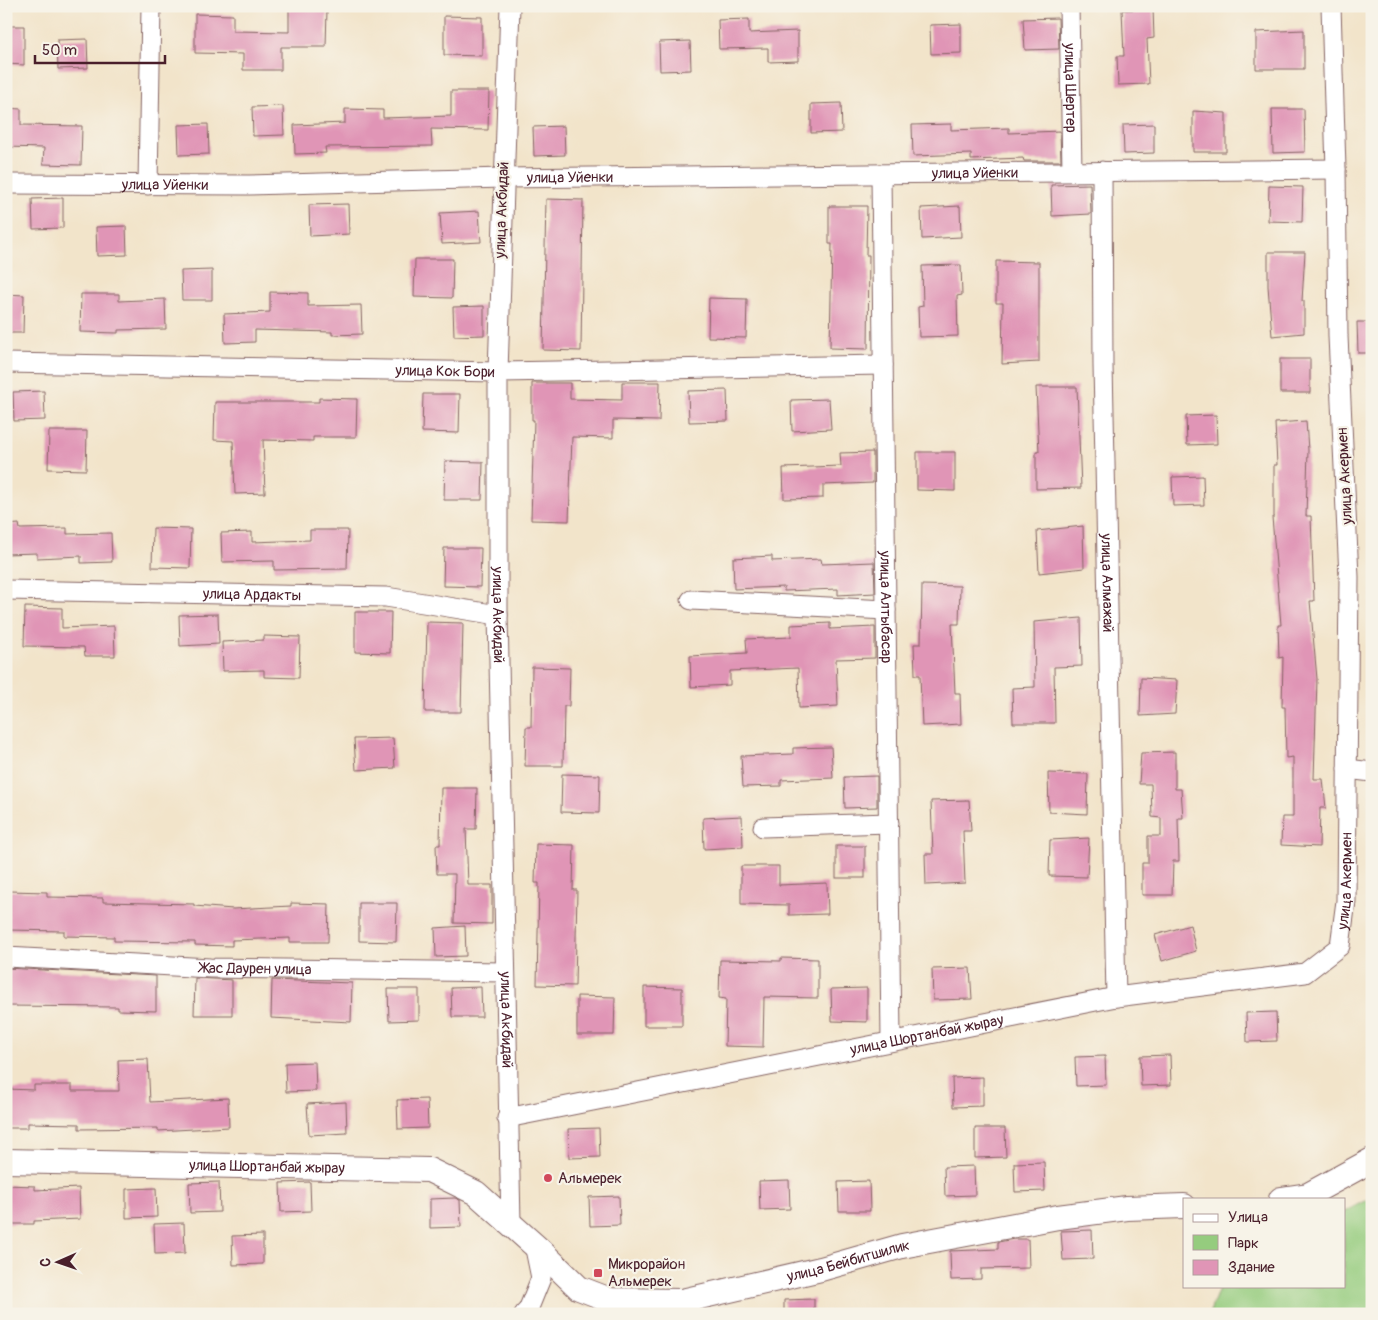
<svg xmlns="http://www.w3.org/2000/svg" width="1378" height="1320" viewBox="0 0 1378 1320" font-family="Pangolin,sans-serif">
	<rect width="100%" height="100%" fill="#f7f3e8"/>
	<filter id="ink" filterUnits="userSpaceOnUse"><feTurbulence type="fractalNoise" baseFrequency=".02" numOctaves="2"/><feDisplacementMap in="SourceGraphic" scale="10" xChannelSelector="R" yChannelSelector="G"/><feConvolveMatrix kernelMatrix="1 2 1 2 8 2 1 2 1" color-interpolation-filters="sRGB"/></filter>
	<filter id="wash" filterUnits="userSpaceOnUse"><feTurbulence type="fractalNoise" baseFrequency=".0096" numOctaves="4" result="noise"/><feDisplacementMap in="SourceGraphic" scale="20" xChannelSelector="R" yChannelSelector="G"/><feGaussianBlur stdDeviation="1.12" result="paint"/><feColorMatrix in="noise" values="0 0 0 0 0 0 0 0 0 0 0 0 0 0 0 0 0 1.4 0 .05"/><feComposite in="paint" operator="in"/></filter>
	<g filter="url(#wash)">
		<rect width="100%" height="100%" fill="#f2e4ca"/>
		<!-- green -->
		<path fill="#95cc7e" stroke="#707654" d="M 1372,1197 L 1372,1314 L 1209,1314 L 1220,1286 L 1344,1286 L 1344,1212 Z"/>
		<g id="blocks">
			<!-- building -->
			<g fill="#e095b6">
				<path d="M 289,8 L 327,9 L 326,47 L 281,47 L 281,70 L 243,70 L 243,54 L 195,53 L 195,14 L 233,15 L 233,31 L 289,32 Z"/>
				<path d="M 1153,9 L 1154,38 L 1147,39 L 1149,84 L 1118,85 L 1117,56 L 1124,56 L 1122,10 Z"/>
				<path d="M 444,16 L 482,17 L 482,56 L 444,55 Z"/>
				<path d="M 1058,18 L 1059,49 L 1025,50 L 1023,19 Z"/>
				<path d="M 749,19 L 749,33 L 798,31 L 798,61 L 768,62 L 768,48 L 719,49 L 718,20 Z"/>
				<path d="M 961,24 L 961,53 L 931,54 L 930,25 Z"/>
				<path d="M 6,26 L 24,26 L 24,65 L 6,64 Z"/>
				<path d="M 1304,30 L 1304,69 L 1256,69 L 1256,32 Z"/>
				<path d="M 87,39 L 88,68 L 58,69 L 57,40 Z"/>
				<path d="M 690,41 L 691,70 L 660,71 L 659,42 Z"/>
				<path d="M 451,91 L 489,91 L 488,130 L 431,129 L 432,146 L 325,147 L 326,153 L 295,154 L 294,125 L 345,123 L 345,109 L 383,110 L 383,118 L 451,116 Z"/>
				<path d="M 841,103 L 842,132 L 811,133 L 811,104 Z"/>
				<path d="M 283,106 L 284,135 L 253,136 L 252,107 Z"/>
				<path d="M 6,108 L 21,109 L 21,125 L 82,126 L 81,165 L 43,164 L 44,148 L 6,147 Z"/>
				<path d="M 1272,109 L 1304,109 L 1305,152 L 1273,153 Z"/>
				<path d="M 1193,111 L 1226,113 L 1226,152 L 1193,152 Z"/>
				<path d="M 208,124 L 209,154 L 179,155 L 178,125 Z"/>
				<path d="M 951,124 L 951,130 L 1009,128 L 1009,133 L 1060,131 L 1061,161 L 1024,161 L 1023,158 L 971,160 L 971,154 L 913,156 L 912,125 Z"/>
				<path d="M 1154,124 L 1154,153 L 1124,154 L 1123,125 Z"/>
				<path d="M 564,126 L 565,155 L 534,156 L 533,127 Z"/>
				<path d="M 1090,184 L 1091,214 L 1052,216 L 1051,185 Z"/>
				<path d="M 1269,186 L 1303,187 L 1302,222 L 1268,221 Z"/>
				<path d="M 63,198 L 63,228 L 33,229 L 32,199 Z"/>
				<path d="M 546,199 L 583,200 L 581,351 L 543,350 Z"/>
				<path d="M 348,204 L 349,234 L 310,236 L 309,205 Z"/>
				<path d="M 829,206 L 867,206 L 866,255 L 869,255 L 868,349 L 830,348 L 832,244 L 829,244 Z"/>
				<path d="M 960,206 L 961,237 L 922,239 L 921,208 Z"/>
				<path d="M 479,211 L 481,242 L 442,244 L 440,213 Z"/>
				<path d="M 126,226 L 127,255 L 97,256 L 96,227 Z"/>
				<path d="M 1268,252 L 1305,252 L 1302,301 L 1304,301 L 1304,333 L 1272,336 L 1268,286 Z"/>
				<path d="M 415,259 L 453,259 L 452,298 L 414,297 Z"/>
				<path d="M 996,261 L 1039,262 L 1039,362 L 1002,364 L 1003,303 L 996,303 Z"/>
				<path d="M 961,265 L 962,295 L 957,296 L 958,336 L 919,337 L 918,307 L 923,306 L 922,266 Z"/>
				<path d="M 212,270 L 212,300 L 182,300 L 181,271 Z"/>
				<path d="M 270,292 L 308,293 L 308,306 L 361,305 L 362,334 L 332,335 L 332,332 L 255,330 L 255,342 L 225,343 L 224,314 L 270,312 Z"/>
				<path d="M 6,294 L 24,295 L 23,333 L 6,333 Z"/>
				<path d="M 81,294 L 119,294 L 119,301 L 165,299 L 166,329 L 118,330 L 118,333 L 80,332 Z"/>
				<path d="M 709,298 L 747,299 L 746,338 L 708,337 Z"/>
				<path d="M 484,306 L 484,335 L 454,336 L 453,307 Z"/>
				<path d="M 1357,322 L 1372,322 L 1372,353 L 1358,353 Z"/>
				<rect x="1280" y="359" width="30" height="34"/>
				<path d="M 622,382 L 660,382 L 659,421 L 613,420 L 613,438 L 572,437 L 569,521 L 531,520 L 534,420 L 532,420 L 532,383 L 570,383 L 570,399 L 622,400 Z"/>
				<path d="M 1036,387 L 1077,387 L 1081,488 L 1036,489 L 1036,452 L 1039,452 Z"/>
				<path d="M 727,390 L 728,421 L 689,422 L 688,391 Z"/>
				<path d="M 44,391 L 45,420 L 14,421 L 13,392 Z"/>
				<path d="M 423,394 L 460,394 L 459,433 L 422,432 Z"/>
				<path d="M 319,398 L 357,399 L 356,437 L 313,437 L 313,441 L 263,440 L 265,493 L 235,494 L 233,441 L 214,440 L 215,402 L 319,402 Z"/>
				<path d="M 829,399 L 831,429 L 792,431 L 791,400 Z"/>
				<path d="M 1216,415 L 1217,444 L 1187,445 L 1186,416 Z"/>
				<path d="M 1306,421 L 1308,450 L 1306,516 L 1311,516 L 1314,601 L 1310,601 L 1317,679 L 1314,779 L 1323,779 L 1326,808 L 1320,808 L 1319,847 L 1281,845 L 1282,817 L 1293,817 L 1293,757 L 1286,758 L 1285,707 L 1282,707 L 1283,657 L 1279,658 L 1278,625 L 1281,625 L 1272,517 L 1274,517 L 1274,465 L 1277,465 L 1275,423 Z"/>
				<path d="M 49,431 L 87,431 L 86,470 L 48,469 Z"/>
				<path d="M 873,452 L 873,483 L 823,485 L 823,498 L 784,499 L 783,468 L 841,466 L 840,453 Z"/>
				<path d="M 917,452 L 955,452 L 955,491 L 917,490 Z"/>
				<path d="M 445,461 L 483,462 L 482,500 L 444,500 Z"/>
				<path d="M 1203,476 L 1204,505 L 1173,506 L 1172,477 Z"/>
				<path d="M 19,524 L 20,529 L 67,528 L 67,534 L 111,533 L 112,562 L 81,563 L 81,556 L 37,558 L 37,553 L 6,554 L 6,525 Z"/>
				<path d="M 1083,526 L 1084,568 L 1039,573 L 1037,531 Z"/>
				<path d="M 153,528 L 191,529 L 190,568 L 152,567 Z"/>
				<path d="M 310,530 L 348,530 L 347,569 L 274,570 L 274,561 L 222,562 L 221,533 L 252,532 L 252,542 L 310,540 Z"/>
				<path d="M 444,548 L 481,548 L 480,587 L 443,586 Z"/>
				<path d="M 772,556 L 772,561 L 821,559 L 822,564 L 874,562 L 875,593 L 838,595 L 838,589 L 784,591 L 784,587 L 734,589 L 733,558 Z"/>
				<path d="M 922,585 L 960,586 L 959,624 L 952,624 L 955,693 L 960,693 L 961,724 L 922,726 L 920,675 L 915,675 L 914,644 L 921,644 Z"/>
				<path d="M 25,607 L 62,608 L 62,628 L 114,626 L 115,656 L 85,656 L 84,647 L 24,646 Z"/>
				<path d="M 355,612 L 391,612 L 390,653 L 355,652 Z"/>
				<path d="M 218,614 L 219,644 L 180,646 L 179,615 Z"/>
				<path d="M 1081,618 L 1082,666 L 1054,667 L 1055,723 L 1013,723 L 1012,688 L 1035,687 L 1034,622 Z"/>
				<path d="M 427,622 L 463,623 L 461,712 L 425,712 Z"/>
				<path d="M 830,623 L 830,629 L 875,627 L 875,658 L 836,659 L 838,706 L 799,708 L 798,668 L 730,671 L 730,685 L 691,687 L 690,656 L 747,653 L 746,639 L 791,637 L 791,625 Z"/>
				<path d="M 264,636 L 300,637 L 299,678 L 264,677 L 264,670 L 223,671 L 222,642 L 264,640 Z"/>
				<path d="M 532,667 L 570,668 L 569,706 L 564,706 L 563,766 L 525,766 L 526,727 L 531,727 Z"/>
				<path d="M 1141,678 L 1177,680 L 1175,714 L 1140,716 Z"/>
				<path d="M 393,738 L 395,768 L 356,770 L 354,739 Z"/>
				<path d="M 831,747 L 833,778 L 781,780 L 781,786 L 743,787 L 741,756 L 793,754 L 793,748 Z"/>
				<path d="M 1175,752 L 1175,789 L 1181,789 L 1183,818 L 1178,818 L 1179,861 L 1173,861 L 1172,895 L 1142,895 L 1142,863 L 1148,863 L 1148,836 L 1161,836 L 1161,818 L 1152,817 L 1151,784 L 1139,784 L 1141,753 Z"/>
				<path d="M 1048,773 L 1088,774 L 1087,814 L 1049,812 Z"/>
				<path d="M 562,774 L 600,775 L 599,813 L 561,812 Z"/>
				<path d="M 877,776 L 877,807 L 845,808 L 844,777 Z"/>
				<path d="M 441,788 L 477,788 L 476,829 L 466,829 L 468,885 L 492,885 L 492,924 L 454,923 L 455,874 L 437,874 L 436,845 L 440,845 Z"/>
				<path d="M 969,800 L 971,831 L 963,831 L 965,883 L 926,885 L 925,854 L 933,854 L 931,801 Z"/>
				<path d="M 742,816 L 743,847 L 704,849 L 703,818 Z"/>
				<path d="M 1089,838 L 1087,877 L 1049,876 L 1050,840 Z"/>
				<path d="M 536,844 L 574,845 L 573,890 L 577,890 L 575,986 L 537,985 L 539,883 L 535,883 Z"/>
				<rect x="836" y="846" width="29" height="32"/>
				<path d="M 741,866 L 779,866 L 779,885 L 827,883 L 828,914 L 789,915 L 789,905 L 741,904 Z"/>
				<path d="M 9,891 L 47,892 L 47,897 L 103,898 L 103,902 L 194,904 L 194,906 L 233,909 L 291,906 L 291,903 L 329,904 L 328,942 L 290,942 L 290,938 L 232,940 L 232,946 L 195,945 L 195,942 L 114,941 L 114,937 L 64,936 L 64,931 L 8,930 Z"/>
				<path d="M 359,903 L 397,903 L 396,942 L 359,941 Z"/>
				<path d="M 1190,925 L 1196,951 L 1162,961 L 1155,935 Z"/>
				<path d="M 465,926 L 466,956 L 436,957 L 435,928 Z"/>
				<path d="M 781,958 L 818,959 L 818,998 L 764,997 L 763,1047 L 725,1046 L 726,999 L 719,998 L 720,960 L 781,961 Z"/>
				<path d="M 6,968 L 156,976 L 156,1011 L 118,1010 L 118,1007 L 6,1006 Z"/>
				<path d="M 970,968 L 972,999 L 933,1000 L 932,969 Z"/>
				<path d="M 195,978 L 232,980 L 232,1015 L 194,1015 Z"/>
				<path d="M 272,980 L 352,983 L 351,1022 L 271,1018 Z"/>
				<path d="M 481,987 L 482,1017 L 452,1017 L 451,988 Z"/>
				<path d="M 644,987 L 682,988 L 682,1026 L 644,1026 Z"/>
				<path d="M 867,988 L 867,1022 L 832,1021 L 831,989 Z"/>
				<path d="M 388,989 L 419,989 L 419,1020 L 389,1021 Z"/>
				<path d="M 577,996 L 615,997 L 614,1035 L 577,1035 Z"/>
				<path d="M 1276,1012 L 1277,1041 L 1247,1042 L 1246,1013 Z"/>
				<path d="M 1170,1055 L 1171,1085 L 1141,1086 L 1140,1056 Z"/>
				<path d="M 1105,1056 L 1106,1085 L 1076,1086 L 1075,1057 Z"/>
				<path d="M 148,1059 L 150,1102 L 228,1098 L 229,1127 L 158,1131 L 158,1128 L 79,1129 L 79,1124 L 28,1123 L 28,1128 L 6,1128 L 6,1089 L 34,1090 L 34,1085 L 72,1085 L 72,1091 L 119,1091 L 118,1060 Z"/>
				<path d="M 315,1062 L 316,1091 L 286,1092 L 285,1063 Z"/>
				<path d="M 983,1077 L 983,1106 L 953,1107 L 952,1078 Z"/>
				<path d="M 427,1099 L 428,1128 L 398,1129 L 397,1100 Z"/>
				<path d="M 346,1102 L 347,1133 L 309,1135 L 307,1104 Z"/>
				<path d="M 599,1128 L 600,1157 L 569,1158 L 568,1129 Z"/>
				<path d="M 975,1128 L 1005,1128 L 1006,1157 L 975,1158 Z"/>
				<path d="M 1044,1162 L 1045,1191 L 1015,1192 L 1014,1163 Z"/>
				<path d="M 974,1166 L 975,1195 L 945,1196 L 944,1167 Z"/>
				<path d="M 789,1180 L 790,1209 L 760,1210 L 759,1181 Z"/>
				<path d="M 869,1181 L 870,1211 L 839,1211 L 838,1182 Z"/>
				<path d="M 219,1182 L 220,1212 L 190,1213 L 189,1183 Z"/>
				<path d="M 310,1182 L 311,1211 L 281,1212 L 280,1183 Z"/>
				<path d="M 6,1185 L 35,1186 L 35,1190 L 79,1188 L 80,1219 L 34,1221 L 34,1224 L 6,1224 Z"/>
				<path d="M 156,1188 L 157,1217 L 126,1218 L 126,1189 Z"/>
				<path d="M 619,1196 L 620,1225 L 590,1226 L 589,1197 Z"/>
				<path d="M 455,1198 L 460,1200 L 461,1227 L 430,1228 L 430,1199 Z"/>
				<path d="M 184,1223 L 185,1253 L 155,1254 L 154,1224 Z"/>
				<path d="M 1092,1230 L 1093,1259 L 1063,1260 L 1061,1231 Z"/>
				<path d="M 263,1235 L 263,1264 L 233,1265 L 232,1236 Z"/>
				<path d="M 1014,1239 L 1028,1239 L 1029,1268 L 981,1269 L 981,1279 L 951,1280 L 950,1251 L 998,1249 L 998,1242 Z"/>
				<path d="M 814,1299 L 814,1314 L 784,1314 L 784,1300 Z"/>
			</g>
		</g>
	</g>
	<g filter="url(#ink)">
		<use href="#blocks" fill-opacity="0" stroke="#856463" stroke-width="1"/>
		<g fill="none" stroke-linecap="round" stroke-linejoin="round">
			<defs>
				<g id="minor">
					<path id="s1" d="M 510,6 L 498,372 L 498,615 L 511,1223"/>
					<path id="s2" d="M 1069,6 L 1072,171"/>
					<path id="s3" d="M 1102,171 L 1103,365 L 1116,997"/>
					<path id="s4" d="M 881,175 L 891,1041"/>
					<path id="s5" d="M 6,184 L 249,185 L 503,178 L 1336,169"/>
					<path d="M 148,185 L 151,6"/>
					<path id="s6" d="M 6,363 L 498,372 L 883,365"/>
					<path id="s7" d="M 6,590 L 386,597 L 498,615"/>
					<path d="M 691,600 L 886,610"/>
					<path d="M 1347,769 L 1372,772"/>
					<path d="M 763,827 L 889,823"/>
					<path id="s8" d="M 6,957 L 210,968 L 504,972"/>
					<path id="s9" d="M 507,1118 L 1116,997 L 1305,973 L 1340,946 L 1346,901 L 1349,577 L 1338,336 L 1336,169 L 1331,6"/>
					<path d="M 524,1314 L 528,1310 L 541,1278 L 534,1244"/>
				</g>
				<g id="tertiary">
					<path id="s10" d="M 6,1161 L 429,1170 L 476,1193 L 542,1252 L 579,1288 L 610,1300 L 682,1301 L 821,1269 L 902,1246 L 1058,1217 L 1127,1208 L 1184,1206"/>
					<path d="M 1281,1199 L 1308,1195 L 1372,1160"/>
				</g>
			</defs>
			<!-- minor casing -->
			<use href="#minor" stroke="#856463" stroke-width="21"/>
			<!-- tertiary casing -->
			<use href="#tertiary" stroke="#856463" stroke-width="26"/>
			<!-- minor -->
			<use href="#minor" stroke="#fff" stroke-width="19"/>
			<!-- tertiary -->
			<use href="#tertiary" stroke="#fff" stroke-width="24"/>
		</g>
	</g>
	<!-- markers -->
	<g fill="#d1495b" stroke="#f7f3e8" stroke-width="2">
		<circle cx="548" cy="1178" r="5"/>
		<rect x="593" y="1268" width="10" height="10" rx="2.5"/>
	</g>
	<g text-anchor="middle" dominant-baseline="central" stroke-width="4.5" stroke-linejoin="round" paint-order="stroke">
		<!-- street labels -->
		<g font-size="15" fill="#4a1f2b" stroke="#f7f3e8">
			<text stroke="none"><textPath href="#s2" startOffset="82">улица Шертер</textPath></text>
			<text stroke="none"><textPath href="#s5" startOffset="969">улица Уйенки</textPath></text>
			<text stroke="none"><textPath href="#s5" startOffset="564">улица Уйенки</textPath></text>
			<text stroke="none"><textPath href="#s5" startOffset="159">улица Уйенки</textPath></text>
			<text transform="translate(502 210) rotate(-88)">улица Акбидай</text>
			<text stroke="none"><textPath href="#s6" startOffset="439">улица Кок Бори</textPath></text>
			<text transform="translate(1345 476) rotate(-93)">улица Акермен</text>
			<text stroke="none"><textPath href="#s3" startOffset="412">улица Алмажай</textPath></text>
			<text stroke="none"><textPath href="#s7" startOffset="246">улица Ардакты</textPath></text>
			<text stroke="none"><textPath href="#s4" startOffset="432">улица Алтыбасар</textPath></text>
			<text stroke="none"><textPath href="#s1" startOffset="609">улица Акбидай</textPath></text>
			<text stroke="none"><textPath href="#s9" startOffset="921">улица Акермен</textPath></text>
			<text stroke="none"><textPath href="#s8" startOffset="250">Жас Даурен улица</textPath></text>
			<text stroke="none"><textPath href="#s1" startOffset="1014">улица Акбидай</textPath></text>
			<text stroke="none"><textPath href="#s9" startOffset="428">улица Шортанбай жырау</textPath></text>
			<text stroke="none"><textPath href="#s10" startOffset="261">улица Шортанбай жырау</textPath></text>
			<text stroke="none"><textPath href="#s10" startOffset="892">улица Бейбитшилик</textPath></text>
		</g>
		<!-- poi labels -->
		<g font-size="15" fill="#4a1f2b" stroke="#f7f3e8" text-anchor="start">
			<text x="558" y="1178">Альмерек</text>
			<text x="608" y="1264">Микрорайон<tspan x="608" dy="17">Альмерек</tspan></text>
		</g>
	</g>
	<!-- margin -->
	<rect width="1378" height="1320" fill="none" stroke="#f7f3e8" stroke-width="25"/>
	<!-- legend -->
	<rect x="1183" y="1198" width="162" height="90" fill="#f7f3e8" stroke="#b29e9c"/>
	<rect x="1193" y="1214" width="25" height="8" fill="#ffffff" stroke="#b29e9c"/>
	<text x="1228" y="1222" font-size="15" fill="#4a1f2b">Улица</text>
	<rect x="1193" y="1235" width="25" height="15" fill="#95cc7e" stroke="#b29e9c"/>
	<text x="1228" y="1248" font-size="15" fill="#4a1f2b">Парк</text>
	<rect x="1193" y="1260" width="25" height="15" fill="#e095b6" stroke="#b29e9c"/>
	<text x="1228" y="1272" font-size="15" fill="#4a1f2b">Здание</text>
	<!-- north arrow -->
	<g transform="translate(58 1262) rotate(268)" stroke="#f7f3e8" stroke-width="4" paint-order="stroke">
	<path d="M0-4L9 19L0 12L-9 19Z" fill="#4a1f2b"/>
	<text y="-8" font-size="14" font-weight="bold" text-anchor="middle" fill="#4a1f2b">С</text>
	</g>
	<!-- scale -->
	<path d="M35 55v8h130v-8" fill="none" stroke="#4a1f2b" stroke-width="2.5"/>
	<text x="42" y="55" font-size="15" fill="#4a1f2b" stroke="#f7f3e8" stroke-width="4" paint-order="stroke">50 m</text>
</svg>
